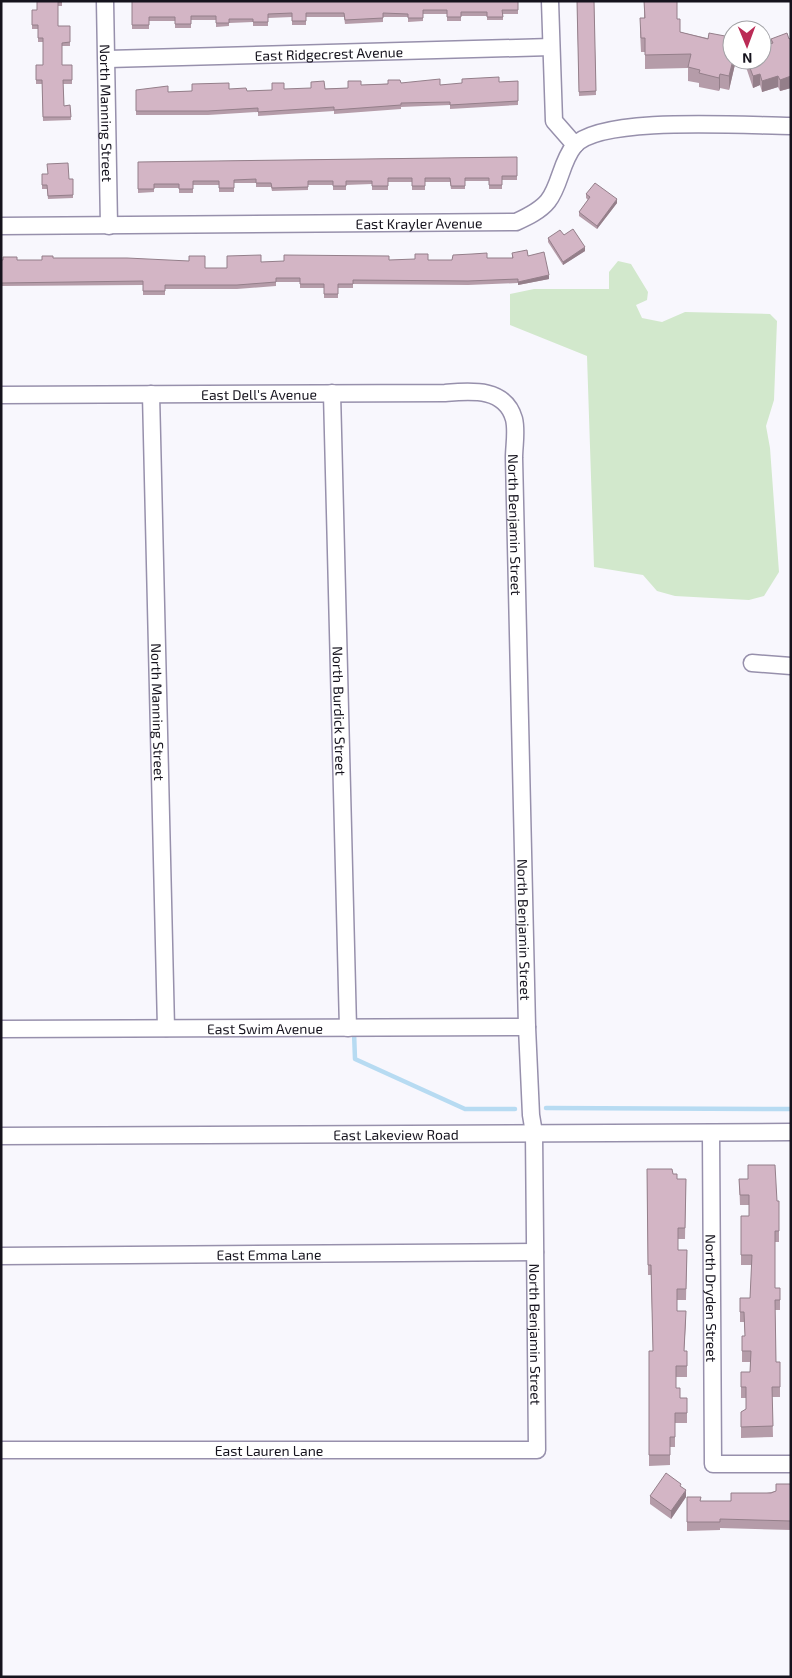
<svg xmlns="http://www.w3.org/2000/svg" width="792" height="1678" viewBox="0 0 792 1678" font-family="'Exo 2',sans-serif">
	<rect width="100%" height="100%" fill="#f8f7fd"/>
	<!-- green -->
	<path fill="#d2e8cc" d="M 618,261 L 631,264 L 648,292 L 647,300 L 636,305 L 642,318 L 662,322 L 685,312 L 770,314 L 777,321 L 774,400 L 766,426 L 770,448 L 779,572 L 764,596 L 749,600 L 675,596 L 657,591 L 643,575 L 594,567 L 587,356 L 510,325 L 510,294 L 534,289 L 609,289 L 609,272 Z"/>
	<g fill="none" stroke-linecap="round" stroke-linejoin="round">
		<!-- stream -->
		<g stroke="#b7dbf2" stroke-width="4.5">
			<path d="M 354,1032 L 355,1059 L 465,1109 L 515,1109"/>
			<path d="M 546,1108 L 791,1109"/>
		</g>
		<defs>
			<g id="minor">
				<path id="s1" d="M 105,1 L 109,226"/>
				<path d="M 550,1 L 554,121 L 575,145"/>
				<path id="s2" d="M 108,59 L 551,47"/>
				<path id="s3" d="M 1,226 L 516,222 C 527,217 540,211 548,201 C 560,186 561,162 574,146 C 600,115 748,126 791,126"/>
				<path id="s4" d="M 332,393 L 348,1028"/>
				<path id="s5" d="M 151,394 L 166,1028"/>
				<path id="s6" d="M 1,395 L 445,393 C 470,391 505,387 514,419 C 517,431 514,446 514,458 L 527,1027 L 531,1115 L 534,1133 L 537,1450 L 1,1450"/>
				<path d="M 752,663 L 791,666"/>
				<path id="s7" d="M 1,1029 L 527,1027"/>
				<path id="s8" d="M 711,1133 L 713,1464 L 791,1464"/>
				<path id="s9" d="M 1,1136 L 791,1132"/>
				<path id="s10" d="M 1,1256 L 535,1252"/>
			</g>
		</defs>
		<!-- minor casing -->
		<use href="#minor" stroke="#9790ac" stroke-width="19"/>
		<!-- minor -->
		<use href="#minor" stroke="#fff" stroke-width="16"/>
	</g>
	<!-- wall -->
	<g fill="#b59ca9">
		<path d="M 37,1 L 62,1 L 62,6 L 58,6 L 58,26 L 70,26 L 70,46 L 62,46 L 62,65 L 72,65 L 72,84 L 63,84 L 64,106 L 70,105 L 71,120 L 43,121 L 42,84 L 36,84 L 36,65 L 43,65 L 43,42 L 38,42 L 38,29 L 32,29 L 32,10 L 37,10 Z"/>
		<path d="M 132,1 L 518,1 L 518,14 L 503,14 L 503,20 L 487,20 L 487,16 L 461,16 L 461,21 L 447,21 L 447,14 L 423,14 L 423,21 L 408,22 L 408,17 L 383,17 L 383,22 L 345,24 L 344,17 L 306,17 L 306,25 L 292,25 L 292,17 L 268,18 L 268,26 L 253,26 L 253,22 L 229,23 L 229,26 L 216,27 L 216,20 L 191,20 L 191,28 L 175,28 L 175,21 L 149,21 L 149,29 L 132,29 Z"/>
		<path d="M 577,1 L 594,1 L 596,95 L 579,96 Z"/>
		<path d="M 644,1 L 677,1 L 677,19 L 680,32 L 725,42 L 732,60 L 736,60 L 729,90 L 720,88 L 719,91 L 699,87 L 699,83 L 688,81 L 688,68 L 645,69 L 645,52 L 641,52 L 640,32 L 644,18 Z"/>
		<path d="M 791,38 L 791,88 L 780,91 L 778,87 L 762,92 L 760,85 L 753,88 L 745,64 L 745,60 L 762,60 L 771,44 L 771,39 L 789,39 Z"/>
		<path d="M 518,81 L 518,105 L 450,109 L 450,105 L 401,107 L 401,109 L 334,114 L 334,111 L 258,116 L 258,112 L 208,115 L 136,115 L 136,90 L 168,92 L 229,89 L 247,91 L 348,88 L 361,85 L 401,83 L 440,85 Z"/>
		<path d="M 517,157 L 517,180 L 502,180 L 502,189 L 489,189 L 489,181 L 465,181 L 465,189 L 451,189 L 450,182 L 425,182 L 425,190 L 412,190 L 412,182 L 388,182 L 388,190 L 372,190 L 372,184 L 346,185 L 346,190 L 333,190 L 333,185 L 308,185 L 308,190 L 272,191 L 271,187 L 256,187 L 256,183 L 234,183 L 234,192 L 219,192 L 219,185 L 193,185 L 193,193 L 179,193 L 179,188 L 154,188 L 154,192 L 138,193 L 138,162 Z"/>
		<path d="M 42,174 L 69,179 L 73,179 L 73,198 L 48,199 L 47,189 L 42,189 Z"/>
		<path d="M 586,194 L 617,203 L 597,229 L 579,216 L 579,212 L 588,200 L 586,198 Z"/>
		<path d="M 564,235 L 585,251 L 563,265 L 548,242 L 548,238 Z"/>
		<path d="M 512,253 L 528,256 L 549,279 L 518,285 L 518,283 L 468,285 L 353,284 L 353,288 L 338,288 L 338,298 L 324,298 L 324,288 L 300,288 L 300,282 L 276,282 L 276,286 L 237,289 L 165,289 L 165,295 L 143,295 L 143,285 L 1,286 L 1,260 L 42,260 L 53,258 L 205,268 L 227,268 L 261,262 L 389,260 L 452,260 L 512,258 Z"/>
		<path d="M 647,1169 L 673,1174 L 677,1179 L 686,1179 L 685,1239 L 678,1239 L 678,1250 L 687,1250 L 686,1300 L 677,1300 L 677,1311 L 686,1322 L 684,1351 L 687,1351 L 687,1377 L 676,1377 L 676,1388 L 680,1398 L 687,1398 L 687,1423 L 675,1423 L 675,1447 L 670,1447 L 670,1465 L 649,1466 L 649,1351 L 653,1351 L 651,1275 L 648,1275 Z"/>
		<path d="M 739,1179 L 777,1201 L 779,1212 L 779,1242 L 775,1242 L 775,1288 L 780,1288 L 780,1310 L 775,1310 L 776,1362 L 780,1362 L 780,1397 L 772,1397 L 773,1437 L 741,1438 L 741,1412 L 746,1409 L 746,1398 L 741,1398 L 741,1372 L 750,1372 L 750,1362 L 742,1362 L 742,1336 L 745,1336 L 744,1322 L 740,1322 L 740,1298 L 750,1298 L 752,1265 L 741,1265 L 741,1216 L 749,1216 L 749,1205 L 740,1205 Z"/>
		<path d="M 791,1484 L 791,1530 L 720,1528 L 720,1530 L 687,1531 L 687,1497 L 700,1501 L 731,1501 L 776,1491 Z"/>
		<path d="M 650,1496 L 686,1497 L 671,1519 L 650,1504 Z"/>
	</g>
	<!-- shaded-wall -->
	<g fill="#947f8a">
		<path d="M 733,60 L 736,60 L 729,90 L 729,76 Z"/>
		<path d="M 720,74 L 720,88 L 719,91 L 719,78 Z"/>
		<path d="M 760,74 L 760,85 L 753,88 L 753,76 Z"/>
		<path d="M 778,76 L 778,87 L 762,92 L 762,81 Z"/>
		<path d="M 791,76 L 791,88 L 780,91 L 780,80 Z"/>
		<path d="M 617,199 L 617,203 L 597,229 L 597,226 Z"/>
		<path d="M 585,247 L 585,251 L 563,265 L 563,262 Z"/>
		<path d="M 549,275 L 549,279 L 518,285 L 518,282 Z"/>
		<path d="M 686,1490 L 686,1497 L 671,1519 L 671,1511 Z"/>
	</g>
	<!-- building -->
	<g fill="#d3b5c5" stroke="#947f8a">
		<path d="M 37,1 L 62,1 L 62,2 L 58,2 L 58,26 L 70,26 L 70,42 L 62,43 L 62,65 L 72,65 L 72,80 L 63,80 L 64,106 L 70,105 L 71,117 L 43,117 L 42,80 L 36,80 L 36,65 L 43,65 L 43,38 L 38,38 L 38,25 L 32,25 L 32,10 L 37,10 Z"/>
		<path d="M 132,1 L 518,1 L 518,10 L 502,10 L 503,17 L 487,17 L 487,12 L 461,12 L 461,17 L 447,17 L 447,10 L 423,10 L 423,18 L 408,18 L 408,14 L 383,13 L 383,18 L 345,20 L 344,13 L 306,13 L 306,21 L 292,21 L 292,13 L 268,14 L 268,22 L 253,22 L 253,19 L 229,19 L 229,23 L 216,23 L 216,16 L 191,16 L 191,24 L 175,24 L 175,17 L 149,17 L 149,25 L 132,25 Z"/>
		<path d="M 577,1 L 594,1 L 596,91 L 579,92 Z"/>
		<path d="M 644,1 L 677,1 L 677,19 L 680,19 L 680,32 L 708,39 L 709,33 L 725,36 L 724,42 L 732,44 L 732,60 L 733,60 L 729,76 L 720,74 L 719,78 L 699,73 L 700,70 L 688,67 L 691,54 L 645,55 L 645,38 L 641,38 L 640,18 L 645,18 Z"/>
		<path d="M 787,33 L 789,39 L 791,38 L 791,76 L 780,80 L 778,76 L 762,81 L 760,74 L 753,76 L 747,60 L 762,60 L 762,47 L 773,43 L 771,39 Z"/>
		<path d="M 499,77 L 499,82 L 518,81 L 518,101 L 450,105 L 450,102 L 401,103 L 401,105 L 334,110 L 334,107 L 258,112 L 258,108 L 208,111 L 136,111 L 136,90 L 168,86 L 168,92 L 192,91 L 192,84 L 229,83 L 229,89 L 246,88 L 247,91 L 272,90 L 272,83 L 284,83 L 284,89 L 311,88 L 311,82 L 324,81 L 325,89 L 348,88 L 348,81 L 361,81 L 361,85 L 388,84 L 388,80 L 400,80 L 401,83 L 440,79 L 440,85 L 462,83 L 462,79 Z"/>
		<path d="M 517,157 L 517,176 L 502,176 L 502,185 L 489,185 L 489,178 L 465,178 L 465,186 L 451,186 L 450,178 L 425,178 L 425,186 L 412,186 L 412,178 L 388,178 L 388,186 L 372,186 L 372,181 L 346,181 L 346,186 L 333,186 L 333,181 L 308,181 L 308,187 L 272,188 L 271,183 L 256,183 L 256,179 L 234,180 L 234,188 L 219,188 L 219,181 L 193,181 L 193,189 L 179,189 L 179,184 L 154,184 L 154,189 L 138,189 L 138,162 Z"/>
		<path d="M 68,163 L 69,179 L 73,179 L 73,195 L 48,196 L 47,185 L 42,185 L 42,174 L 48,174 L 47,164 Z"/>
		<path d="M 595,183 L 617,199 L 597,226 L 579,212 L 590,197 L 586,194 Z"/>
		<path d="M 573,229 L 585,247 L 563,262 L 548,238 L 560,230 L 564,235 Z"/>
		<path d="M 527,250 L 528,256 L 544,252 L 549,275 L 518,282 L 518,279 L 468,281 L 353,280 L 353,284 L 338,284 L 338,294 L 324,294 L 324,284 L 300,284 L 300,278 L 276,278 L 276,282 L 237,285 L 165,285 L 165,291 L 143,291 L 143,281 L 1,283 L 1,260 L 3,260 L 3,257 L 17,257 L 17,260 L 42,260 L 42,256 L 53,256 L 53,258 L 127,258 L 189,261 L 189,256 L 205,256 L 205,268 L 227,268 L 227,256 L 261,255 L 261,262 L 284,261 L 284,255 L 389,256 L 389,260 L 415,259 L 415,254 L 428,254 L 428,260 L 452,260 L 453,255 L 472,254 L 487,253 L 487,258 L 513,258 L 512,253 Z"/>
		<path d="M 748,1165 L 775,1165 L 777,1201 L 779,1201 L 779,1231 L 775,1231 L 775,1288 L 780,1288 L 780,1300 L 775,1300 L 776,1362 L 780,1362 L 780,1387 L 772,1387 L 773,1426 L 741,1427 L 741,1412 L 746,1409 L 746,1387 L 741,1387 L 741,1372 L 750,1372 L 751,1351 L 742,1351 L 742,1336 L 745,1336 L 744,1312 L 740,1312 L 740,1298 L 750,1298 L 752,1255 L 741,1255 L 741,1216 L 749,1216 L 749,1195 L 740,1195 L 739,1179 L 748,1179 Z"/>
		<path d="M 647,1169 L 672,1169 L 673,1174 L 677,1174 L 677,1179 L 686,1179 L 685,1228 L 678,1228 L 678,1250 L 687,1250 L 686,1289 L 677,1289 L 677,1311 L 686,1311 L 684,1351 L 687,1351 L 687,1366 L 676,1366 L 676,1388 L 680,1388 L 680,1398 L 687,1398 L 687,1413 L 675,1413 L 675,1437 L 670,1437 L 670,1455 L 649,1455 L 649,1351 L 653,1351 L 651,1265 L 648,1265 Z"/>
		<path d="M 666,1473 L 681,1484 L 680,1486 L 686,1490 L 671,1511 L 650,1496 Z"/>
		<path d="M 776,1484 L 791,1484 L 791,1521 L 720,1519 L 720,1522 L 687,1522 L 687,1497 L 701,1497 L 700,1501 L 731,1501 L 731,1493 L 771,1493 L 776,1491 Z"/>
	</g>
	<g text-anchor="middle" dominant-baseline="central" stroke-width="4.5" stroke-linejoin="round" paint-order="stroke">
		<!-- street labels -->
		<g font-size="14" fill="#15131d" stroke="#fff">
			<text stroke="none"><textPath href="#s2" startOffset="221">East Ridgecrest Avenue</textPath></text>
			<text stroke="none"><textPath href="#s1" startOffset="112">North Manning Street</textPath></text>
			<text stroke="none"><textPath href="#s3" startOffset="418">East Krayler Avenue</textPath></text>
			<text stroke="none"><textPath href="#s6" startOffset="258">East Dell's Avenue</textPath></text>
			<text stroke="none"><textPath href="#s6" startOffset="631">North Benjamin Street</textPath></text>
			<text stroke="none"><textPath href="#s4" startOffset="318">North Burdick Street</textPath></text>
			<text stroke="none"><textPath href="#s5" startOffset="318">North Manning Street</textPath></text>
			<text stroke="none"><textPath href="#s6" startOffset="1036">North Benjamin Street</textPath></text>
			<text stroke="none"><textPath href="#s7" startOffset="264">East Swim Avenue</textPath></text>
			<text stroke="none"><textPath href="#s9" startOffset="395">East Lakeview Road</textPath></text>
			<text stroke="none"><textPath href="#s10" startOffset="268">East Emma Lane</textPath></text>
			<text stroke="none"><textPath href="#s8" startOffset="165">North Dryden Street</textPath></text>
			<text stroke="none"><textPath href="#s6" startOffset="1441">North Benjamin Street</textPath></text>
			<text x="269" y="1450">East Lauren Lane</text>
		</g>
	</g>
	<!-- border -->
	<rect width="792" height="1678" fill="none" stroke="#15131d" stroke-width="5"/>
	<!-- north arrow -->
	<g transform="translate(747 45) rotate(179)"><circle r="24" fill="#ffffff" stroke="#a1a1a5"/>
	<path d="M0-4L9 19L0 12L-9 19Z" fill="#bb2b56"/>
	<text y="-8" font-size="14" font-weight="bold" text-anchor="middle" fill="#15131d">N</text>
	</g>
</svg>
